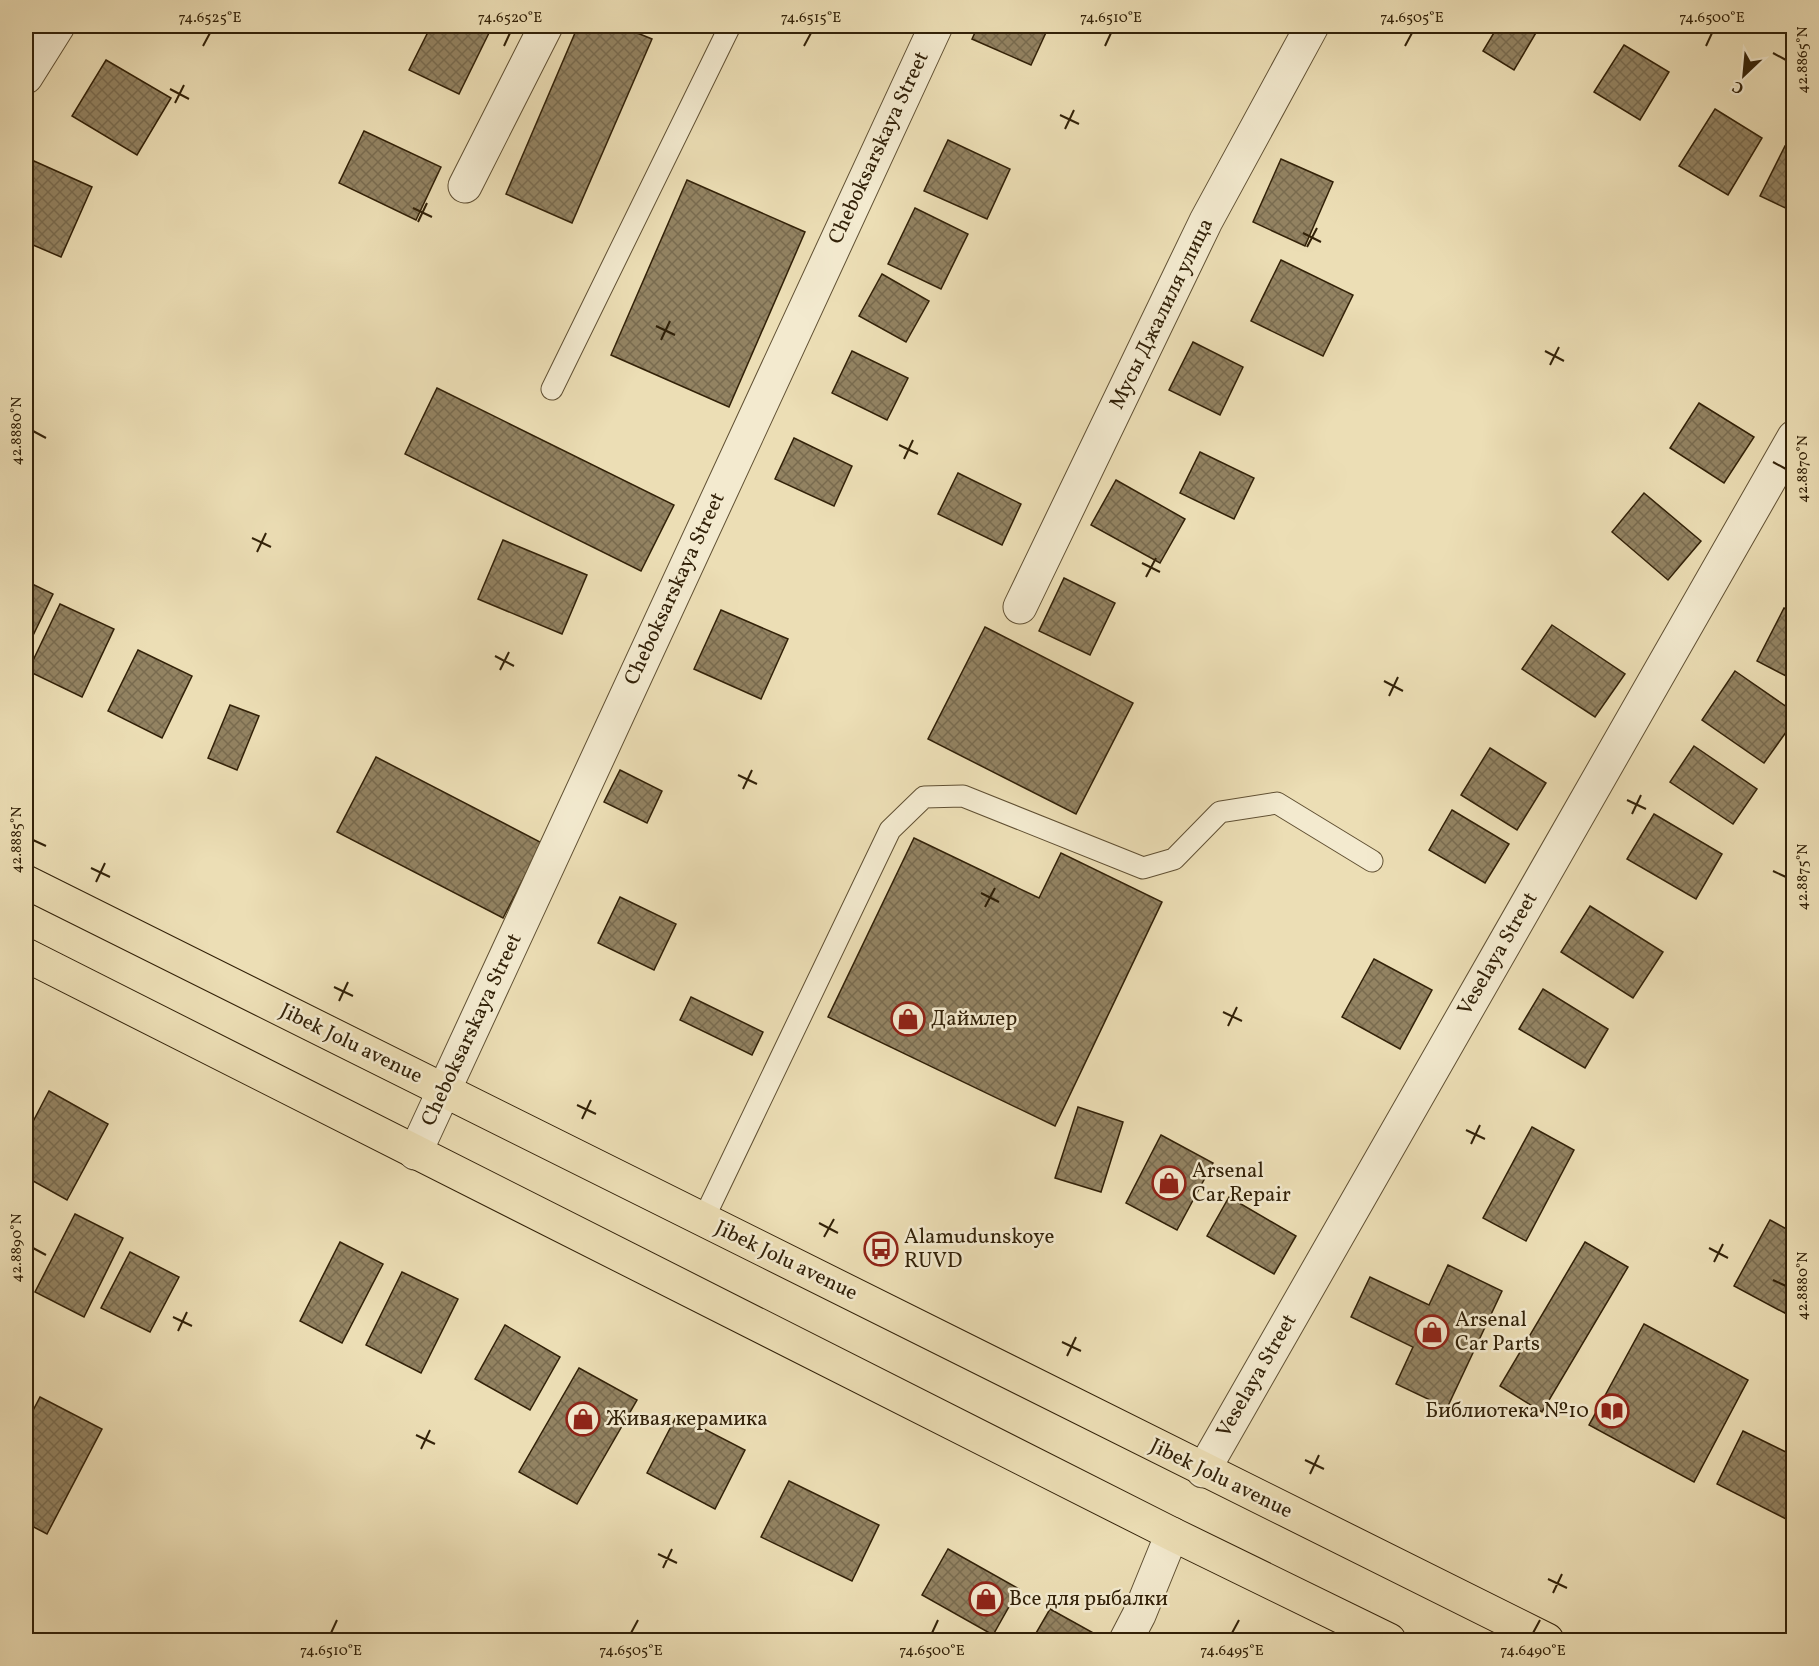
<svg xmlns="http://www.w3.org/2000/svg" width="1819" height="1666" viewBox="0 0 1819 1666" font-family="Vollkorn,serif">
	<defs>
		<pattern id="building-cross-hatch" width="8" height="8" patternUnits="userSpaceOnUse" patternTransform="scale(1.5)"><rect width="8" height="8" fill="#938362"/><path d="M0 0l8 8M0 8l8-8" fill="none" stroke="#796b4f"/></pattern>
	</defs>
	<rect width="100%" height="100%" fill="#ecdeb5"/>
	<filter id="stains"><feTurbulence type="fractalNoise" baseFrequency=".00333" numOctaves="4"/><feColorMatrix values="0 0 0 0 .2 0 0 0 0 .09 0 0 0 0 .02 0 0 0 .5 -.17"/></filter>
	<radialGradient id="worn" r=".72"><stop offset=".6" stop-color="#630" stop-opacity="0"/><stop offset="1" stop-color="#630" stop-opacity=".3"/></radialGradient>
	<!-- building -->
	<g fill="url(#building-cross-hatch)" stroke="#322108" stroke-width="1.5">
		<path d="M 26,26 L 35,26 L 26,41 Z"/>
		<path d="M 431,26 L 478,26 L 490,31 L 459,94 L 409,70 Z"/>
		<path d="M 578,26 L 620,26 L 652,39 L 572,223 L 506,194 Z"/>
		<path d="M 978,26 L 1049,26 L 1031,65 L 972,39 Z"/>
		<path d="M 1498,26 L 1540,26 L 1514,70 L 1483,51 Z"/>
		<path d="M 1624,45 L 1669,72 L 1640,120 L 1594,92 Z"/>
		<path d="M 106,60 L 171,98 L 137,155 L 72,116 Z"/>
		<path d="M 1715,109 L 1762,138 L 1728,195 L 1679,166 Z"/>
		<path d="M 364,131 L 441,167 L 416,220 L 339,183 Z"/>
		<path d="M 948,140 L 1010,169 L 987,219 L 924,191 Z"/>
		<path d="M 1785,146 L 1794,150 L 1794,212 L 1760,196 Z"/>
		<path d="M 1281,159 L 1333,182 L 1305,246 L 1253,222 Z"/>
		<path d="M 34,161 L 92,187 L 61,257 L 26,242 L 26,179 Z"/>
		<path d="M 687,180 L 805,232 L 729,407 L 611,355 Z"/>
		<path d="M 915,208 L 968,234 L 941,289 L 888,264 Z"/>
		<path d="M 1281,260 L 1353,295 L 1323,356 L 1251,321 Z"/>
		<path d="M 882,274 L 929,301 L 906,342 L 859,316 Z"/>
		<path d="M 1193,342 L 1243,367 L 1220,415 L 1169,390 Z"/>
		<path d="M 852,351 L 908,378 L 887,420 L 832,393 Z"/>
		<path d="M 437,388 L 674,505 L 641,571 L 405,454 Z"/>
		<path d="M 1699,403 L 1754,437 L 1724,483 L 1670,448 Z"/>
		<path d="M 794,438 L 852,466 L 834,506 L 775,479 Z"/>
		<path d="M 1200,452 L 1254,478 L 1234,519 L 1180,493 Z"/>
		<path d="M 958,473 L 1021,504 L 1002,545 L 938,514 Z"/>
		<path d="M 1116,480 L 1185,519 L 1160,563 L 1091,525 Z"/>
		<path d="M 1644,493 L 1701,541 L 1668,580 L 1612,532 Z"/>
		<path d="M 503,540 L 587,575 L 562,634 L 478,599 Z"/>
		<path d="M 1064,578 L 1115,603 L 1090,655 L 1039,631 Z"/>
		<path d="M 26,581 L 53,594 L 26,650 Z"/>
		<path d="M 60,604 L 114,629 L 82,697 L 28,671 Z"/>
		<path d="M 1784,608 L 1794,613 L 1794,680 L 1757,661 Z"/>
		<path d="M 721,610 L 788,639 L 761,699 L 694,669 Z"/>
		<path d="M 1552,625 L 1625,674 L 1595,717 L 1522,669 Z"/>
		<path d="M 985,627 L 1133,703 L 1076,814 L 928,739 Z"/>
		<path d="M 138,650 L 192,676 L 162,738 L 108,711 Z"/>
		<path d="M 1735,671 L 1794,712 L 1794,721 L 1764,763 L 1702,720 Z"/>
		<path d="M 230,705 L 259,716 L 237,770 L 208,758 Z"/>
		<path d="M 1694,746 L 1757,789 L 1733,824 L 1670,782 Z"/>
		<path d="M 1490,748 L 1546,783 L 1517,830 L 1461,795 Z"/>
		<path d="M 376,757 L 542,843 L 503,918 L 337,832 Z"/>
		<path d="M 620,770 L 662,791 L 647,823 L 604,802 Z"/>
		<path d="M 1452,810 L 1509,844 L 1485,883 L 1429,850 Z"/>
		<path d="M 1654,814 L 1722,854 L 1696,899 L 1627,859 Z"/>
		<path d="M 914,838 L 1039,898 L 1061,853 L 1162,902 L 1055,1126 L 828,1017 Z"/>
		<path d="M 620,897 L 676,924 L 654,970 L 598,943 Z"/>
		<path d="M 1590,906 L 1663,952 L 1633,998 L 1561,952 Z"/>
		<path d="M 1374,959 L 1432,990 L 1400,1049 L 1342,1017 Z"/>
		<path d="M 1543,989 L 1608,1029 L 1585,1068 L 1519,1029 Z"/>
		<path d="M 691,997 L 763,1032 L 752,1055 L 680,1020 Z"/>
		<path d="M 49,1091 L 108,1124 L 67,1200 L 26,1177 L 26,1135 Z"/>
		<path d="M 1078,1107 L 1123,1122 L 1101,1192 L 1055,1178 Z"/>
		<path d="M 1532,1127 L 1574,1150 L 1526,1241 L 1483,1218 Z"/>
		<path d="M 1161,1135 L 1213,1163 L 1177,1230 L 1126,1203 Z"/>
		<path d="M 1229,1197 L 1296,1236 L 1274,1274 L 1207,1236 Z"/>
		<path d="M 75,1214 L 123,1238 L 84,1317 L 35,1292 Z"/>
		<path d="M 1770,1220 L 1794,1233 L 1794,1318 L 1734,1286 Z"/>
		<path d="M 340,1242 L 383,1264 L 342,1343 L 300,1321 Z"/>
		<path d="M 1585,1242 L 1628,1267 L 1542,1412 L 1500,1386 Z"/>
		<path d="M 130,1252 L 179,1277 L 150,1332 L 101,1308 Z"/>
		<path d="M 1448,1265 L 1502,1291 L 1447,1408 L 1396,1384 L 1413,1347 L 1351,1317 L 1370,1277 L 1429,1305 Z"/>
		<path d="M 402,1272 L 458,1299 L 421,1373 L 366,1345 Z"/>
		<path d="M 1644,1324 L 1748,1380 L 1694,1482 L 1589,1425 Z"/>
		<path d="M 505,1325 L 560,1357 L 530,1410 L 475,1379 Z"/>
		<path d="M 579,1368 L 637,1400 L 577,1504 L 519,1472 Z"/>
		<path d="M 40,1397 L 102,1429 L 47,1534 L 26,1523 L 26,1424 Z"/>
		<path d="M 677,1415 L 745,1450 L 715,1509 L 647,1473 Z"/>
		<path d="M 1743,1431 L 1794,1456 L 1792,1522 L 1717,1484 Z"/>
		<path d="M 789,1481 L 879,1525 L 852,1581 L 761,1537 Z"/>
		<path d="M 948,1549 L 1019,1589 L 993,1635 L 922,1595 Z"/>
		<path d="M 1050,1609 L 1097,1635 L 1094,1640 L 1032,1640 Z"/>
	</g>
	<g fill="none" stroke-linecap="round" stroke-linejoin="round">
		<defs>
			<g id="lane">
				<path d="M 552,389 L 730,26"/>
				<path d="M 703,1220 L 890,830 L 924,797 L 963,796 L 1143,868 L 1174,859 L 1220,812 L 1277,803 L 1372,861"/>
			</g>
			<g id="street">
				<path d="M 26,77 L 58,26"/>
				<path d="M 465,186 L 546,26"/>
				<path d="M 1020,607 L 1206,221 L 1312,26"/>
				<path d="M 415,1153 L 936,26"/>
				<path d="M 1203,1471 L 1794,437"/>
				<path d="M 1126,1640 L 1139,1615 L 1172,1534"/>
			</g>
			<g id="primary">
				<path d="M 26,882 C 533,1134 1039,1389 1547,1640"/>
				<path d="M 26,955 L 1172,1534 L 1389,1640"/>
			</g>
		</defs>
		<!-- lane casing -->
		<use href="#lane" stroke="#605033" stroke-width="23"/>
		<!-- street casing -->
		<use href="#street" stroke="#605033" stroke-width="35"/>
		<!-- primary casing -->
		<use href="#primary" stroke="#322108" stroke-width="35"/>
		<!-- lane -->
		<use href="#lane" stroke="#f3eacf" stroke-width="21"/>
		<!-- street -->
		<use href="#street" stroke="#f3eacf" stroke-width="33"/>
		<!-- primary -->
		<use href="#primary" stroke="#ecdeb5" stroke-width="33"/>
	</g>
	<!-- ticks -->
	<path fill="none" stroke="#322108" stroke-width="2" d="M 203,46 L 210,33M 504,46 L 510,33M 804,46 L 811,33M 1105,46 L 1111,33M 1405,46 L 1412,33M 1706,46 L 1712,33M 1773,53 L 1786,60M 170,89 L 189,99M 175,103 L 184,85M 1060,115 L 1079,124M 1065,129 L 1074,110M 413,208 L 432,217M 418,222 L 427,203M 1303,233 L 1321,242M 1307,247 L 1317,228M 656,326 L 675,335M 661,340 L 670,321M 1545,351 L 1564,361M 1550,365 L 1559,347M 33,431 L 46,438M 899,445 L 918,454M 904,459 L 913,440M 1773,462 L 1786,469M 252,538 L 271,547M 257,552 L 266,533M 1142,563 L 1160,572M 1146,577 L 1156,558M 495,656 L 514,666M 500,670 L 509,652M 1384,681 L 1403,691M 1389,696 L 1398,677M 738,775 L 757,784M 743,789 L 752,770M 1627,800 L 1646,809M 1632,814 L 1641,795M 33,840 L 46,846M 91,868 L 110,877M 1773,871 L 1786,877M 96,882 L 105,863M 981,893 L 999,902M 985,907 L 995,888M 334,987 L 353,996M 339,1001 L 348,982M 1223,1012 L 1242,1021M 1228,1026 L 1237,1007M 577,1105 L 596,1114M 582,1119 L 591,1100M 1466,1130 L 1485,1139M 1471,1144 L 1480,1125M 819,1223 L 838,1233M 824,1237 L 834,1219M 33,1248 L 46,1255M 1709,1248 L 1728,1258M 1714,1262 L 1723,1244M 1773,1280 L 1786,1286M 173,1317 L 192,1326M 178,1331 L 187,1312M 1062,1342 L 1081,1351M 1067,1356 L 1076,1337M 416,1435 L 435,1444M 421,1449 L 430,1430M 1305,1460 L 1324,1469M 1310,1474 L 1319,1455M 658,1554 L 677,1563M 663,1568 L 672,1549M 1548,1579 L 1567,1588M 1553,1593 L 1562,1574M 331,1633 L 337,1620M 631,1633 L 638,1620M 932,1633 L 938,1620M 1232,1633 L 1239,1620M 1533,1633 L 1540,1620"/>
	<!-- icons -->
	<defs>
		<symbol id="shop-ring" viewBox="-11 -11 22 22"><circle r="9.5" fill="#f3eacf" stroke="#8f2418" stroke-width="1.5"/><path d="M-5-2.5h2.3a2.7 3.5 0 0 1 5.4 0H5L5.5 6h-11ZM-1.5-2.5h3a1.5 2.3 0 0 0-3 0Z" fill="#8f2418"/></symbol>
		<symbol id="bus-ring" viewBox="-11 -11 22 22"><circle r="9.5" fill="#f3eacf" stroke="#8f2418" stroke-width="1.5"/><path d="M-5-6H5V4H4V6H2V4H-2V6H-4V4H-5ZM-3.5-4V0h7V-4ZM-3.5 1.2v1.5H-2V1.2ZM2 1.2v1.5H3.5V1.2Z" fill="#8f2418"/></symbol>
		<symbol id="library-ring" viewBox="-11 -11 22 22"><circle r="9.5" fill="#f3eacf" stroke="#8f2418" stroke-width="1.5"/><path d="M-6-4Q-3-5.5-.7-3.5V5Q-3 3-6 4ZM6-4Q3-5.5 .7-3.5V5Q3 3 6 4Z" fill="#8f2418"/></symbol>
	</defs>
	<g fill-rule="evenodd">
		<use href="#shop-ring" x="889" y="1000" width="38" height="38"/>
		<use href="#shop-ring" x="1150" y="1164" width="38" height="38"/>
		<use href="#bus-ring" x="862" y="1230" width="38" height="38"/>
		<use href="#shop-ring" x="1413" y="1313" width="38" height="38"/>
		<use href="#library-ring" x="1593" y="1392" width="38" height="38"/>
		<use href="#shop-ring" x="564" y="1400" width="38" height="38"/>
		<use href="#shop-ring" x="967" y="1580" width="38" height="38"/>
	</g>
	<g text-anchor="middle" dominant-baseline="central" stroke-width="5" stroke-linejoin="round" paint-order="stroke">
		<!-- street labels -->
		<g font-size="21" fill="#322108" stroke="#f3eacf">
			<text transform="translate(879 148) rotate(-65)">Cheboksarskaya Street</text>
			<text transform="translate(1162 314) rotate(-64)">Мусы Джалиля улица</text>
			<text transform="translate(675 589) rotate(-65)">Cheboksarskaya Street</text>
			<text transform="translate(1498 954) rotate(-60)">Veselaya Street</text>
			<text transform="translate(472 1030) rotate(-65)">Cheboksarskaya Street</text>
			<text transform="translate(351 1044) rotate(26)">Jibek Jolu avenue</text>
			<text transform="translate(786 1261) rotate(26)">Jibek Jolu avenue</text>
			<text transform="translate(1257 1376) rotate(-60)">Veselaya Street</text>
			<text transform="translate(1221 1479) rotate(26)">Jibek Jolu avenue</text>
		</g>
		<!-- poi labels -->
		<g font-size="21" fill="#322108" stroke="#f3eacf" text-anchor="start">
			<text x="931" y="1019">Даймлер</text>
			<text x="1192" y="1171">Arsenal<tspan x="1192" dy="24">Car Repair</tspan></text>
			<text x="904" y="1237">Alamudunskoye<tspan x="904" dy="24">RUVD</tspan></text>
			<text x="1455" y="1320">Arsenal<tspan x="1455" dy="24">Car Parts</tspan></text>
			<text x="1589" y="1411" text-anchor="end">Библиотека №10</text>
			<text x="606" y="1419">Живая керамика</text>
			<text x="1009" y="1599">Все для рыбалки</text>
		</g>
	</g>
	<!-- margin -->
	<rect width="1819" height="1666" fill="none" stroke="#ecdeb5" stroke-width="66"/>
	<!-- north arrow -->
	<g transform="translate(1744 75) rotate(206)" stroke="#f3eacf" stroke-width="4.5" paint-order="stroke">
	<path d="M0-4.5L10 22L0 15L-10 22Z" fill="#322108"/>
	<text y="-9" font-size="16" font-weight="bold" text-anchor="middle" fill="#322108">С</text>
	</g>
	<rect x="33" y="33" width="1753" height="1600" fill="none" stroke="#322108" stroke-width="2"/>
	<g font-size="15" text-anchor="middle" fill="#322108">
		<text x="210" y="22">74.6525°E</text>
		<text x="510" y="22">74.6520°E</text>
		<text x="811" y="22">74.6515°E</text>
		<text x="1111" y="22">74.6510°E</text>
		<text x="1412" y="22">74.6505°E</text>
		<text x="1712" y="22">74.6500°E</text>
		<text transform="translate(1802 60) rotate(-90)" y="5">42.8865°N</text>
		<text transform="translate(16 431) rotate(-90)" y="5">42.8880°N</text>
		<text transform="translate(1802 469) rotate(-90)" y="5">42.8870°N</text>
		<text transform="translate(16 840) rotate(-90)" y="5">42.8885°N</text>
		<text transform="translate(1802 877) rotate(-90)" y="5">42.8875°N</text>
		<text transform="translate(16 1248) rotate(-90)" y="5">42.8890°N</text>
		<text transform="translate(1802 1286) rotate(-90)" y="5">42.8880°N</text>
		<text x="331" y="1655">74.6510°E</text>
		<text x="631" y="1655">74.6505°E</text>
		<text x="932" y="1655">74.6500°E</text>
		<text x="1232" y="1655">74.6495°E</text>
		<text x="1533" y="1655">74.6490°E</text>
	</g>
	<rect width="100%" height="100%" filter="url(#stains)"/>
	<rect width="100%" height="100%" fill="url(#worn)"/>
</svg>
